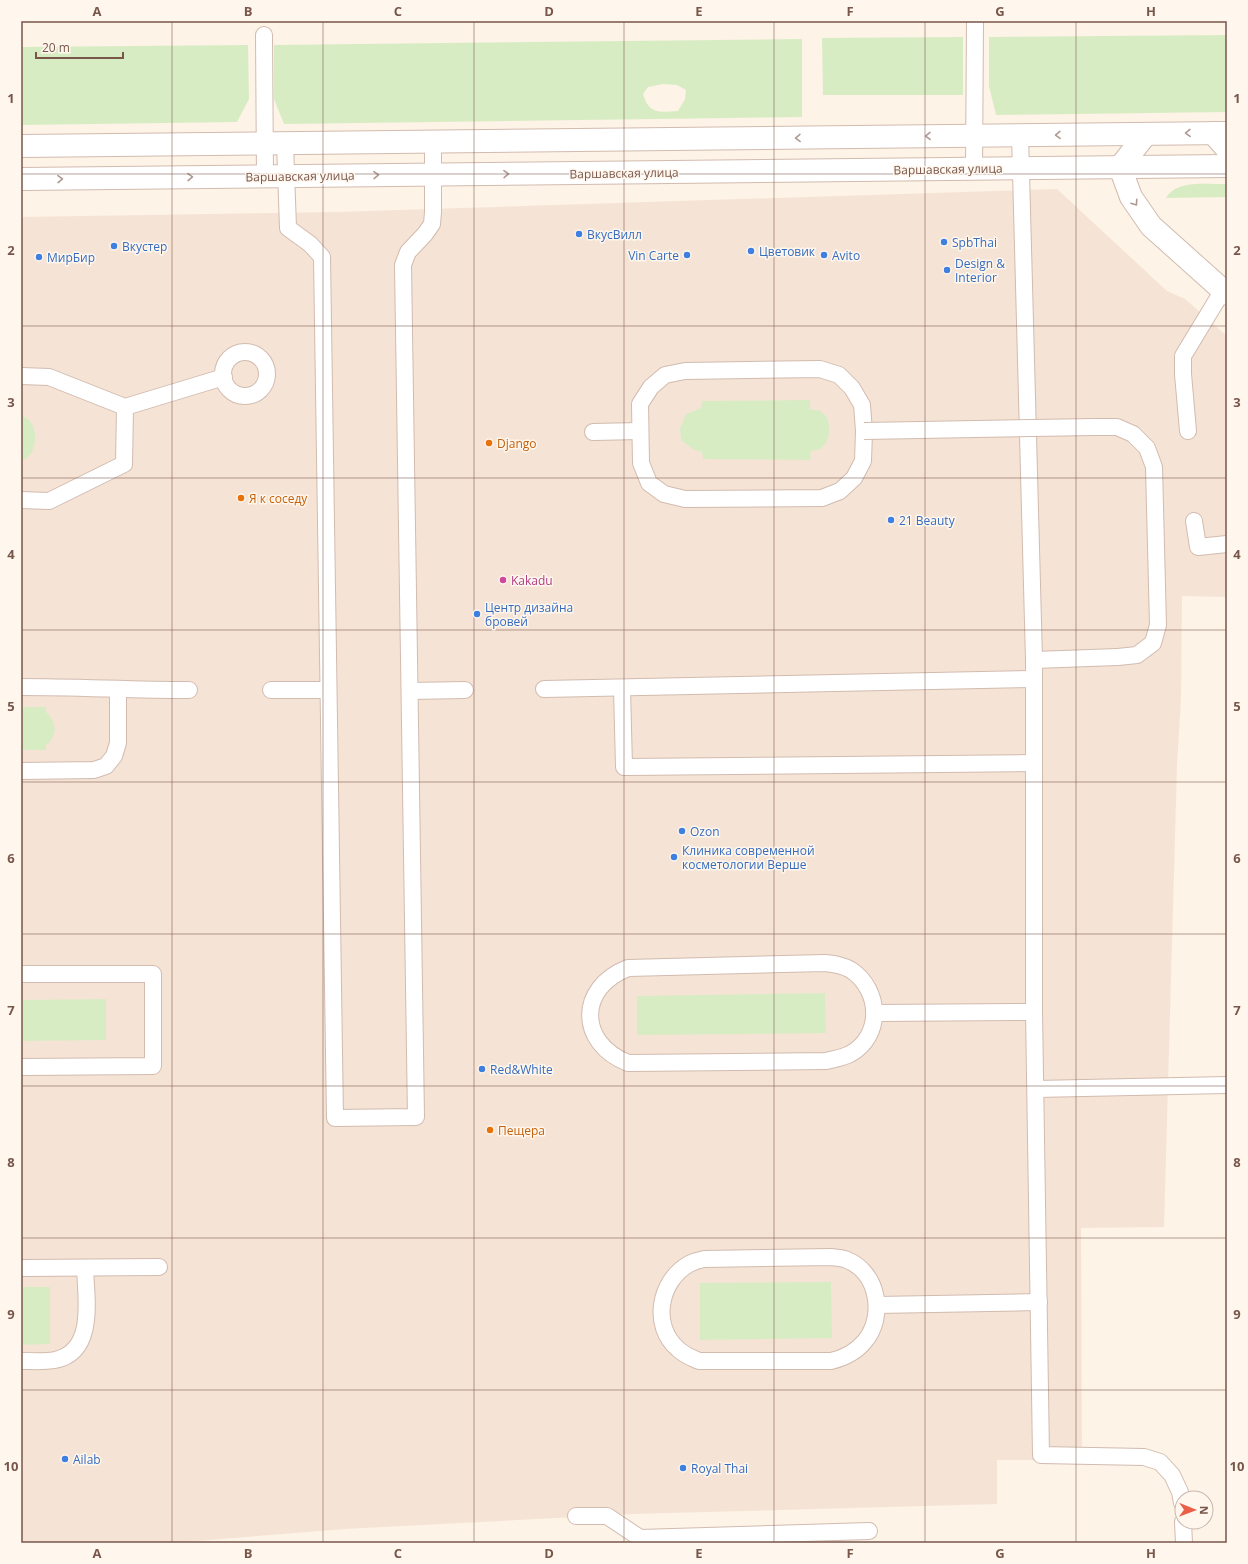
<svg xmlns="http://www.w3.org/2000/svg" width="1248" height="1564" viewBox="0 0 1248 1564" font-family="'Open Sans',sans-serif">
	<rect width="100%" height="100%" fill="#fdf3e7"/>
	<!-- residential -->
	<path fill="#f5e4d5" d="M 1057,189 L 1167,291 L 1185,299 L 1227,336 L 1227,597 L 1182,596 L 1181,698 L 1177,766 L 1164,1227 L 1081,1228 L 1082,1460 L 997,1460 L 997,1504 L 632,1514 L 345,1529 L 171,1543 L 21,1543 L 21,217 L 337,212 Z"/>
	<!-- green -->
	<g fill="#d8ecc4" fill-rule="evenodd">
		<path d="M 1227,35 L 1227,112 L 996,115 L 989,86 L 989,37 Z"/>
		<path d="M 963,37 L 963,95 L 823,95 L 822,38 Z"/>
		<path d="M 802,39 L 802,117 L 284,124 L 274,99 L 274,45 ZM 663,84 L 677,85 L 686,90 L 685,99 L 678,111 C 660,112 649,115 643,94 L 648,87 Z"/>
		<path d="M 248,45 L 249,99 L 237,122 L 21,125 L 21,47 Z"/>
		<path d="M 1227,184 L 1227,197 L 1166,198 C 1177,179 1208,185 1227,184 Z"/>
		<path d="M 810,400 L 810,409 C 813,410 817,410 820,411 C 833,418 832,441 820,449 C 817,450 813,450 811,451 L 810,460 L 703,459 L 702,452 L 694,450 L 681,440 L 680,428 L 686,414 L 701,408 L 702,401 Z"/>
		<path d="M 21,415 C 23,416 27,418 29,420 C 37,428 37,448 29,456 C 27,458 23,460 21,461 Z"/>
		<path d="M 21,707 L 46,707 L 46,712 C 57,721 58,737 46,745 L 46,750 L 21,750 Z"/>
		<path d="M 825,993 L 826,1033 L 637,1035 L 637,996 Z"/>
		<path d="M 106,999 L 106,1040 L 21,1041 L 21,1000 Z"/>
		<path d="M 831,1282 L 832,1338 L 700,1340 L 700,1283 Z"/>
		<path d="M 21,1287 L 50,1287 L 50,1344 L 21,1345 Z"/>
	</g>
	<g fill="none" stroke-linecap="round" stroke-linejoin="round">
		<defs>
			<g id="service">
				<path d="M 264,35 L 265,177"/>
				<path d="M 1020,135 L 1034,660 L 1034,1012 L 1041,1455 L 1144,1457 L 1160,1462 L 1172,1475 L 1180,1492 L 1182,1503"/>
				<path d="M 285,143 L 288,228 L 310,244 L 322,257 L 335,1118 L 416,1117 L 403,265 L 408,252 L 425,234 L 432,224 L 433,212 L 433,141"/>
				<path d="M 974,169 L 975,21"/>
				<circle cx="245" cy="374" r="22"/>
				<path d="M 820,369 L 839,375 L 852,388 L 862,405 L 864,431 L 863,461 L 854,478 L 840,491 L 822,498 L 685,499 L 664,494 L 649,483 L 641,463 L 640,404 L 651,387 L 665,375 L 685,371 Z"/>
				<path d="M 21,376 L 49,377 L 125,407 L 224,377"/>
				<path d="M 1188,431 L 1183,374 L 1183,356 L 1223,290"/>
				<path d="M 593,432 L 640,431"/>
				<path d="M 21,500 L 49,501 L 124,464 L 125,407"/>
				<path d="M 1194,521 L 1198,547 L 1227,544"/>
				<path d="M 1034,660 L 1118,657"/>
				<path d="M 21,687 C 77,687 133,690 189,690"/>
				<path d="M 622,688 L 624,767 L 1034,763"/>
				<path d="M 544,689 L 1034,679"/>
				<path d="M 271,690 L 328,690"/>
				<path d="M 410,691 L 465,690"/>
				<path d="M 21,771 L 94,770 L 106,766 L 114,756 L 118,743 L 118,690"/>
				<path d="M 825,963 C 834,964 843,965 851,970 C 881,990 883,1036 850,1054 C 842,1058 834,1059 826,1061 L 628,1063 C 578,1043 577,988 628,968 Z"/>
				<path d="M 21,974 L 153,974 L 153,1066 L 21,1067"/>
				<path d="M 875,1013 L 1034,1012"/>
				<path d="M 1036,1089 L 1227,1085"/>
				<path d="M 832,1257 C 837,1258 843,1258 847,1260 C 879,1273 885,1317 865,1341 C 856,1352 844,1358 831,1361 L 699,1361 C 692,1358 684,1355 678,1349 C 651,1326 659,1281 689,1264 C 693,1262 699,1260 704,1259 Z"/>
				<path d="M 21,1268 L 159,1267"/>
				<path d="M 877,1305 L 1039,1302"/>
				<path d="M 21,1361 C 32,1361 44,1362 55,1360 C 96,1352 86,1298 85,1268"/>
				<path d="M 576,1516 L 607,1516 L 640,1538 L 869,1531"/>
				<path d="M 1183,1522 L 1184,1543"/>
			</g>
			<g id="minor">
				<path d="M 1213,133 L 1227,149"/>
				<path d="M 1146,134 L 1120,167 L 1131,197 L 1151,226 L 1227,294"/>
			</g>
			<g id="tertiary">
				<path d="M 21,146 L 1227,133"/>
				<path d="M 21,179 L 1227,166"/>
			</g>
		</defs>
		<!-- service casing -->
		<use href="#service" stroke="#d2bbaf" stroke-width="18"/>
		<!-- minor casing -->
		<use href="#minor" stroke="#d2bbaf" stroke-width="24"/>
		<!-- tertiary casing -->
		<use href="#tertiary" stroke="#d2bbaf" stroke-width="24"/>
		<!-- service -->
		<use href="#service" stroke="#fff" stroke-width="16"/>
		<!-- minor -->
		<use href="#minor" stroke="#fff" stroke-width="22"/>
		<!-- tertiary -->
		<use href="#tertiary" stroke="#fff" stroke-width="22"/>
		<defs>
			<path id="service-bridge" d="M 864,431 L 1095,427 L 1117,427 L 1133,434 L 1147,448 L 1154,467 L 1158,625 L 1153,643 L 1137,655 L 1118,657"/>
		</defs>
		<!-- service-bridge casing -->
		<use href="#service-bridge" stroke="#d2bbaf" stroke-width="18" stroke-linecap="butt"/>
		<!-- service-bridge -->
		<use href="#service-bridge" stroke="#fff" stroke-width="16"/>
	</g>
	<!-- one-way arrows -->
	<defs><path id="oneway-chevron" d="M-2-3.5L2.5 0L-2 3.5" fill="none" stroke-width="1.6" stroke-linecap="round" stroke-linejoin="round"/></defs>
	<g stroke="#ae9a92">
		<use href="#oneway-chevron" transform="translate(1188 133) rotate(179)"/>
		<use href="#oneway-chevron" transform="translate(1058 135) rotate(179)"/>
		<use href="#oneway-chevron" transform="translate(928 136) rotate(179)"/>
		<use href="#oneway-chevron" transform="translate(798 138) rotate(179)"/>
		<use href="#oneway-chevron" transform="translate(506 174) rotate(-1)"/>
		<use href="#oneway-chevron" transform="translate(376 175) rotate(-1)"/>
		<use href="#oneway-chevron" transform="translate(190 177) rotate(-1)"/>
		<use href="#oneway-chevron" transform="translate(60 179) rotate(-1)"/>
		<use href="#oneway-chevron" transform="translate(1135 203) rotate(56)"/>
	</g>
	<!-- grid -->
	<path fill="none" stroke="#78564a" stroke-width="1" stroke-opacity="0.55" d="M 172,21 L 172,1543M 323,21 L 323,1543M 474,21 L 474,1543M 624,21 L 624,1543M 774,21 L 774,1543M 925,21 L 925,1543M 1076,21 L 1076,1543M 21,174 L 1227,174M 21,326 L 1227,326M 21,478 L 1227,478M 21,630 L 1227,630M 21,782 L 1227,782M 21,934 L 1227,934M 21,1086 L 1227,1086M 21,1238 L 1227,1238M 21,1390 L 1227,1390"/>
	<!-- markers -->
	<g fill="#3f7fe0" stroke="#fff7ee" stroke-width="1.5">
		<circle cx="579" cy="234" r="4"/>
		<circle cx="944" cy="242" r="4"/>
		<circle cx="114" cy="246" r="4"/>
		<circle cx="751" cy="251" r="4"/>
		<circle cx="687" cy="255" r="4"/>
		<circle cx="824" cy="255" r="4"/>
		<circle cx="39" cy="257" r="4"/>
		<circle cx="947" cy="270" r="4"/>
		<circle cx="891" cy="520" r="4"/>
		<circle cx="477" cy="614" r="4"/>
		<circle cx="682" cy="831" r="4"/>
		<circle cx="674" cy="857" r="4"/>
		<circle cx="482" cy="1069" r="4"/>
		<circle cx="65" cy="1459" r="4"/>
		<circle cx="683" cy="1468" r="4"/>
	</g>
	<g fill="#e8710a" stroke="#fff7ee" stroke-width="1.5">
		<circle cx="489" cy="443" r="4"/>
		<circle cx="241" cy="498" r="4"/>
		<circle cx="490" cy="1130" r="4"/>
	</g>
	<circle fill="#d1479c" stroke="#fff7ee" stroke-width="1.5" cx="503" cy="580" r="4"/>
	<g text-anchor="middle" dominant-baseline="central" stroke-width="3" stroke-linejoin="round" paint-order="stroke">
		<!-- street labels -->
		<g font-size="12" fill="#78564a" stroke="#fff7ee">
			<text transform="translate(948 169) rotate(-1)">Варшавская улица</text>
			<text transform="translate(624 173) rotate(-1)">Варшавская улица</text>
			<text transform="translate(300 176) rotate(-1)">Варшавская улица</text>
		</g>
		<!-- shop labels -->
		<g font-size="12" fill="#366cbe" stroke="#fff7ee" text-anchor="start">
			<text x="587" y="234">ВкусВилл</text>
			<text x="952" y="242">SpbThai</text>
			<text x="122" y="246">Вкустер</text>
			<text x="759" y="251">Цветовик</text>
			<text x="679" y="255" text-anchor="end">Vin Carte</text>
			<text x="832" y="255">Avito</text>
			<text x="47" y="257">МирБир</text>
			<text x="955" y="263">Design &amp;<tspan x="955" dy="14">Interior</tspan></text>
			<text x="899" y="520">21 Beauty</text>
			<text x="485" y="607">Центр дизайна<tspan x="485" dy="14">бровей</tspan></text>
			<text x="690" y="831">Ozon</text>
			<text x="682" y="850">Клиника современной<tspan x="682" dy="14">косметологии Верше</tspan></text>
			<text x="490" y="1069">Red&amp;White</text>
			<text x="73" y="1459">Ailab</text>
			<text x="691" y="1468">Royal Thai</text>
		</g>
		<!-- food labels -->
		<g font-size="12" fill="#c56008" stroke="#fff7ee" text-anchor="start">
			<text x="497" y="443">Django</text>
			<text x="249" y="498">Я к соседу</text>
			<text x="498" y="1130">Пещера</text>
		</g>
		<!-- hotel labels -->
		<g font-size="12" fill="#b23c85" stroke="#fff7ee" text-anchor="start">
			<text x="511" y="580">Kakadu</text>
		</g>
	</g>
	<!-- border -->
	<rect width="1248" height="1564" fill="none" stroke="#fff7ee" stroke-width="44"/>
	<!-- north arrow -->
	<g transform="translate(1194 1510) rotate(91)"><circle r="19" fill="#fff7ee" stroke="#c9b7ac"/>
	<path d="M0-3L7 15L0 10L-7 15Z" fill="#eb5e48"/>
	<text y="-6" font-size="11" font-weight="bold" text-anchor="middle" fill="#78564a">N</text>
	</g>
	<!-- scale -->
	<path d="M36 52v6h87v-6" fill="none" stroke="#78564a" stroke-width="2"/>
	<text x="42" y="52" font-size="12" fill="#78564a" stroke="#fff7ee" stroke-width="3" paint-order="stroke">20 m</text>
	<rect x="22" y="22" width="1204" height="1520" fill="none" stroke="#78564a" stroke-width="1.5"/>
	<g font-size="13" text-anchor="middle" font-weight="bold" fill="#78564a">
		<text x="97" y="16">A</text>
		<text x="248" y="16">B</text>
		<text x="398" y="16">C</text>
		<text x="549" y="16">D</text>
		<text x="699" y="16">E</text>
		<text x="850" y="16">F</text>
		<text x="1000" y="16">G</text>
		<text x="1151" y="16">H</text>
		<text x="11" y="103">1</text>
		<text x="1237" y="103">1</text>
		<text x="11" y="255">2</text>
		<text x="1237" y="255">2</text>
		<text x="11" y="407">3</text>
		<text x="1237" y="407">3</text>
		<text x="11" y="559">4</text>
		<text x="1237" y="559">4</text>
		<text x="11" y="711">5</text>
		<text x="1237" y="711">5</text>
		<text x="11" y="863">6</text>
		<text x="1237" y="863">6</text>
		<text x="11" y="1015">7</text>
		<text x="1237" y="1015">7</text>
		<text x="11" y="1167">8</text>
		<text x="1237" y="1167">8</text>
		<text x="11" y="1319">9</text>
		<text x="1237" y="1319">9</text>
		<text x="11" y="1471">10</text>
		<text x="1237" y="1471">10</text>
		<text x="97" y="1558">A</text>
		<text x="248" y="1558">B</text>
		<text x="398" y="1558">C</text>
		<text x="549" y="1558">D</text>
		<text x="699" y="1558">E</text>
		<text x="850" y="1558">F</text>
		<text x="1000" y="1558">G</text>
		<text x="1151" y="1558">H</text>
	</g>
</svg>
